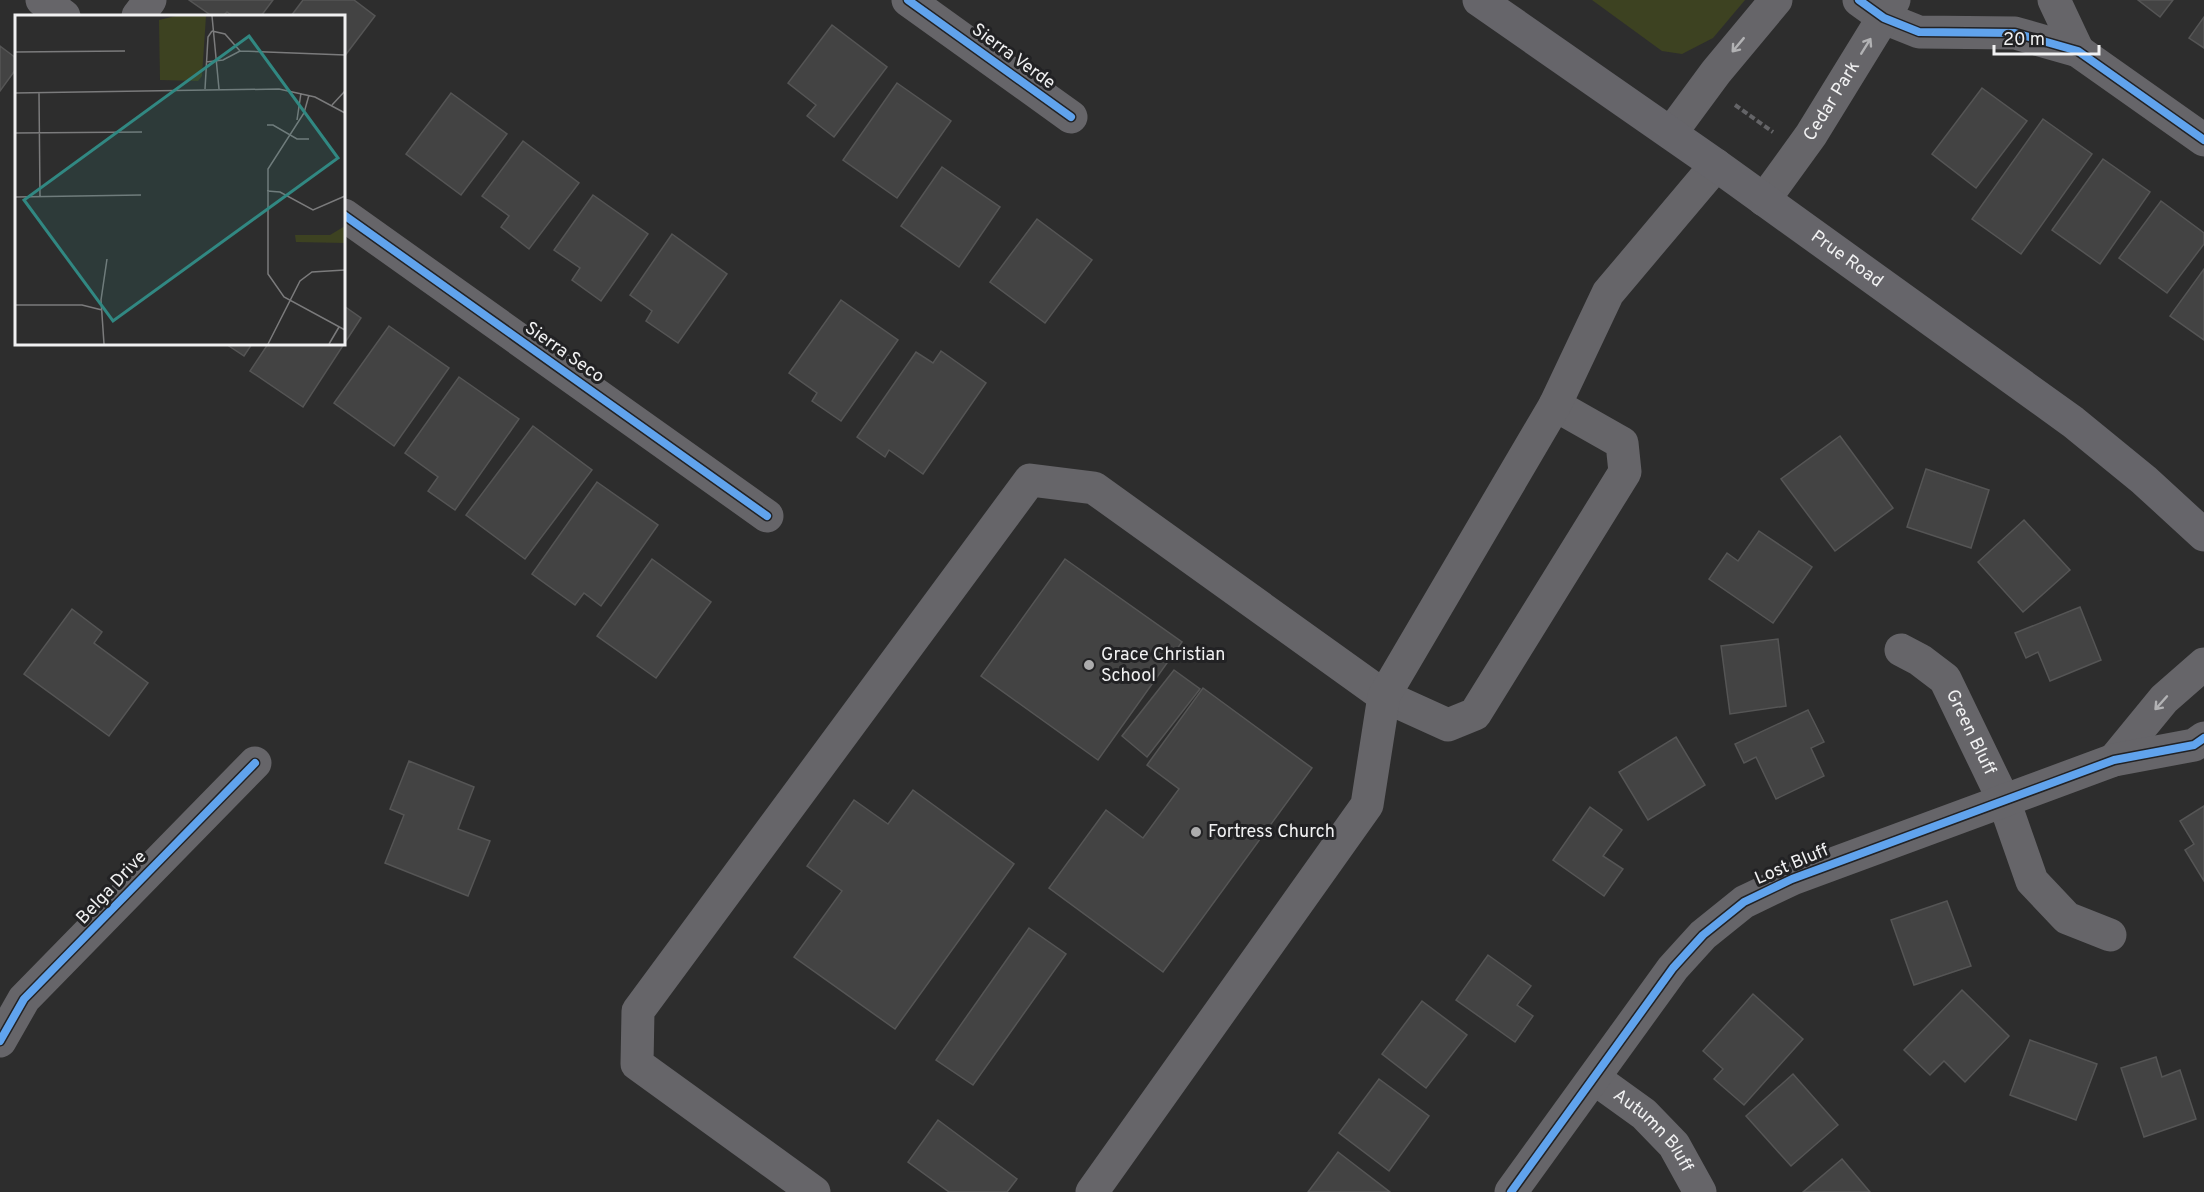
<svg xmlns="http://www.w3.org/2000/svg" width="2204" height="1192" viewBox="0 0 2204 1192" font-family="Overpass,sans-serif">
	<rect width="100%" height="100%" fill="#2d2d2d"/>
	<!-- green -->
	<path fill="#3d4221" d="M 1592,0 L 1745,0 L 1713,38 L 1682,54 L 1662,51 Z"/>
	<!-- building -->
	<g fill="#434343" stroke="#555" stroke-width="1.5">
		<path d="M 189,0 L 273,0 L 261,16 L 233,16 L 227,12 L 223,16 L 212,16 Z"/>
		<path d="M 303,0 L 354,0 L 375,16 L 344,57 L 344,16 L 291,16 Z"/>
		<path d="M 2138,0 L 2173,0 L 2160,17 Z"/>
		<path d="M 2204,17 L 2204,48 L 2189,38 Z"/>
		<path d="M 832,25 L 887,67 L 834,137 L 807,116 L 816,105 L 788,83 Z"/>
		<path d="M 0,46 L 16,58 L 16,69 L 0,91 Z"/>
		<path d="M 897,83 L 951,121 L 897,198 L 843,160 Z"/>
		<path d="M 1982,88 L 2027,121 L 1976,188 L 1932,154 Z"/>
		<path d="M 451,93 L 507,134 L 461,195 L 406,154 Z"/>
		<path d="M 2043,119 L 2092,154 L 2021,254 L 1972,219 Z"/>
		<path d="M 523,141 L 579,183 L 529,249 L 501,227 L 509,216 L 482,196 Z"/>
		<path d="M 2103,159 L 2150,192 L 2100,264 L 2052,230 Z"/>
		<path d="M 942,167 L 1000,207 L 959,267 L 901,226 Z"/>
		<path d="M 593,195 L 648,234 L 601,301 L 572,280 L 580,268 L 554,250 Z"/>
		<path d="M 2161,201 L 2204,233 L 2204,244 L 2167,293 L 2119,258 Z"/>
		<path d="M 1037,219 L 1092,260 L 1045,323 L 990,282 Z"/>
		<path d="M 672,234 L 727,274 L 678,343 L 646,321 L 652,311 L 630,295 Z"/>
		<path d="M 2204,269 L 2204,340 L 2170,316 Z"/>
		<path d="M 841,300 L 898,340 L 841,421 L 812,401 L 817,393 L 789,373 Z"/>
		<path d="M 344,306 L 361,318 L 303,407 L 250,371 L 268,344 L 344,344 Z"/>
		<path d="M 389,326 L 449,368 L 394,446 L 334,403 Z"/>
		<path d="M 226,344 L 252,344 L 244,356 Z"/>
		<path d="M 941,351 L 986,383 L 923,474 L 889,450 L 885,457 L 857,437 L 916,352 L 933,363 Z"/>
		<path d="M 459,377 L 519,419 L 455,510 L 428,491 L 438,477 L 405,453 Z"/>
		<path d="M 533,426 L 592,470 L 525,559 L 466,515 Z"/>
		<path d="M 1840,436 L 1893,508 L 1835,551 L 1781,479 Z"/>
		<path d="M 1926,469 L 1989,490 L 1971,548 L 1907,527 Z"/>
		<path d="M 597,482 L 658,525 L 601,606 L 584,593 L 575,605 L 532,574 Z"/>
		<path d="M 2024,520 L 2070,570 L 2023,612 L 1978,562 Z"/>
		<path d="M 1759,531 L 1812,567 L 1773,623 L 1709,579 L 1727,553 L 1738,561 Z"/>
		<path d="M 652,559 L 711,602 L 656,678 L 597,636 Z"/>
		<path d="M 1065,559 L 1182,642 L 1098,760 L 981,676 Z"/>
		<path d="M 2080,607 L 2101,660 L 2050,681 L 2038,652 L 2026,658 L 2015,633 Z"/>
		<path d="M 72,609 L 102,632 L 94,643 L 148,683 L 109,736 L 24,674 Z"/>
		<path d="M 1778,639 L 1786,706 L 1730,714 L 1721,646 Z"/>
		<path d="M 1174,670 L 1200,689 L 1147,757 L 1122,736 Z"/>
		<path d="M 1203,688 L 1312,768 L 1163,972 L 1049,888 L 1106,810 L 1143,838 L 1179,789 L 1147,765 Z"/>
		<path d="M 1808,710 L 1824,742 L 1811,748 L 1824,776 L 1776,799 L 1756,757 L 1744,763 L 1735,744 Z"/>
		<path d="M 1676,737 L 1705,785 L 1648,820 L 1619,772 Z"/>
		<path d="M 409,761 L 474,787 L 458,829 L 490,841 L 468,896 L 385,863 L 404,815 L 390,809 Z"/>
		<path d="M 913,790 L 1014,864 L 895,1029 L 794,957 L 842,891 L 807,866 L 854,800 L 888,824 Z"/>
		<path d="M 2204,806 L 2204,881 L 2185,850 L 2194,844 L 2180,821 Z"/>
		<path d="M 1590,807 L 1622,830 L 1603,856 L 1623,869 L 1604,896 L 1553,860 Z"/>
		<path d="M 1947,901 L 1971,966 L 1914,985 L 1891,920 Z"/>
		<path d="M 1029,928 L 1066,954 L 973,1085 L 936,1060 Z"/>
		<path d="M 1488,955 L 1531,986 L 1517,1005 L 1533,1016 L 1515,1042 L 1456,1000 Z"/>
		<path d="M 1962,990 L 2009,1036 L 1965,1082 L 1944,1061 L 1930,1075 L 1904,1050 Z"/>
		<path d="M 1753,994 L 1803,1039 L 1744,1105 L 1714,1079 L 1723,1069 L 1703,1051 Z"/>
		<path d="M 1422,1001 L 1467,1035 L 1426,1088 L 1382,1054 Z"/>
		<path d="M 2030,1040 L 2097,1064 L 2076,1120 L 2010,1095 Z"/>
		<path d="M 2156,1057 L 2162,1077 L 2180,1070 L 2196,1119 L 2144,1137 L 2121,1068 Z"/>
		<path d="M 1793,1074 L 1838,1125 L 1791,1166 L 1746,1116 Z"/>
		<path d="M 1379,1079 L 1429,1116 L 1389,1171 L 1339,1133 Z"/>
		<path d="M 938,1120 L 1017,1179 L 1007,1192 L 949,1192 L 908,1162 Z"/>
		<path d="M 1338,1152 L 1390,1192 L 1308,1192 Z"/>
		<path d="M 1842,1159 L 1870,1192 L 1803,1192 Z"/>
	</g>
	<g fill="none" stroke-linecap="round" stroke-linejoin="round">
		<!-- path -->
		<path stroke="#646467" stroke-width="4" stroke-dasharray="6 3" stroke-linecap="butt" d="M 1735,105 L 1773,132"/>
		<!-- minor -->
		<g stroke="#666569" stroke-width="33">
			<path d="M 42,0 L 64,16"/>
			<path d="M 908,0 L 1071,117"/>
			<path d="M 1859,0 L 1884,18 L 1919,32 L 2015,33 L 2078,51 L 2204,140"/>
			<path d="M 2054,0 L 2078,51"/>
			<path d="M 138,16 L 150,0"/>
			<path d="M 1671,133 L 1716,72 L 1776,0"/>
			<path id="s1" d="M 1764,200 L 1811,135 L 1894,0"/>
			<path d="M 344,215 L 767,516"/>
			<path id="s2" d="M 1901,650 L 1920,660 L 1945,679 L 2004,801 L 2032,881 L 2067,918 L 2110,935"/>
			<path d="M 2114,760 L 2164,699 L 2204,664"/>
			<path d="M 0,1041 L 24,999 L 255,763"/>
			<path id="s3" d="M 1594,1078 L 1644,1114 L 1674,1145 L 1700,1192"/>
			<path d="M 814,1192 L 637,1064 L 638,1011 L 1030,480 L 1094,488 L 1384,696 L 1448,725 L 1475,714 L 1625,472 L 1622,443 L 1555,405"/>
			<path d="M 1092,1192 L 1367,805 L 1384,696 L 1555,405 L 1608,293 L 1716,165"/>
			<path d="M 1511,1192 L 1673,968 L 1703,935 L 1744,902 L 1792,879 L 2114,760 L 2194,745 L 2204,738"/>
		</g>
		<!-- major -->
		<path stroke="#66656a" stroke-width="33" id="s4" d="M 1479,0 L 1716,165 L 2073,422 L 2144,480 L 2204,535"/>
		<defs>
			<g id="cycleway">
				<path d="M 908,0 L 1071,117"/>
				<path d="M 1859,0 L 1884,18 L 1919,32 L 2015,33 L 2078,51 L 2204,140"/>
				<path d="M 344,215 L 767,516"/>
				<path d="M 0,1041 L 24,999 L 255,763"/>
				<path d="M 1511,1192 L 1673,968 L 1703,935 L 1744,902 L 1792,879 L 2114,760 L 2194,745 L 2204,738"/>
			</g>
		</defs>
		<!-- cycleway casing -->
		<use href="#cycleway" stroke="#222224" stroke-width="11"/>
		<!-- cycleway -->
		<use href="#cycleway" stroke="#60a3ed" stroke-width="8"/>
	</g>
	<!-- one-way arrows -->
	<defs><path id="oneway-shaft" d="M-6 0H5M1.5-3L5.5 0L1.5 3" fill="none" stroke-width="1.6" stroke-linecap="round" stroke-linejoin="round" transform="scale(1.5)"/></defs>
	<g stroke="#b2b2b4">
		<use href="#oneway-shaft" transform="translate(1738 45) rotate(130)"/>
		<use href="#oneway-shaft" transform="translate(1866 46) rotate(-58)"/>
		<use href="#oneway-shaft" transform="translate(2161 703) rotate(132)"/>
	</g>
	<!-- markers -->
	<g fill="#acacad" stroke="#222224" stroke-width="2">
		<circle cx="1089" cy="665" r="6"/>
		<circle cx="1196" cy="832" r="6"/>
	</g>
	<g text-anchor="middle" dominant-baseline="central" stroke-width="6" stroke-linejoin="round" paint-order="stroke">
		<!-- street labels -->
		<g font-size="18" fill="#f1f1f2" stroke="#222224">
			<text transform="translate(1013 57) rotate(36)">Sierra Verde</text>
			<text stroke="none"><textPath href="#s1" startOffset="120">Cedar Park</textPath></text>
			<text stroke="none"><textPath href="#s4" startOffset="450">Prue Road</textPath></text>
			<text transform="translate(564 353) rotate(35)">Sierra Seco</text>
			<text stroke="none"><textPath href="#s2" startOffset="112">Green Bluff</textPath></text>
			<text transform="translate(1792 865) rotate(-23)">Lost Bluff</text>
			<text transform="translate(112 888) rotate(-47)">Belga Drive</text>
			<text stroke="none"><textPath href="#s3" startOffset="80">Autumn Bluff</textPath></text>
		</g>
		<!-- poi labels -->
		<g font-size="18" fill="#f1f1f2" stroke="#222224" text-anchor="start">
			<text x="1101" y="655">Grace Christian<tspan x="1101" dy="21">School</tspan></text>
			<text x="1208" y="832">Fortress Church</text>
		</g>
	</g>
	<!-- overview -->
	<g transform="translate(15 15)">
		<rect width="330" height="330" fill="#2d2d2d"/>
		<path d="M 161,1 L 191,1 L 187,61 L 183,66 L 145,65 L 144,5 ZM 330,211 L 330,228 L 281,227 L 280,220 L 315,220 Z" fill="#3d4221"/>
		<path fill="none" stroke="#7b7b7c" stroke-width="1.5" d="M 197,1 L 204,74M 197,16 L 210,19 L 225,36M 0,37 L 110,36M 191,47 L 208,45 L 225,36 L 330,40M 190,74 L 193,22 L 197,16M 0,78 L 264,74 L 300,82 L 330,98M 24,78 L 25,182M 294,80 L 289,98 L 253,154 L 253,259 L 269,282 L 330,315M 317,90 L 330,76M 282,105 L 286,78M 252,110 L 258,110 L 282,124 L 294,124M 0,118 L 127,117M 252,176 L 265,177 L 298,195 L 330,181M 0,182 L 126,180M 0,290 L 67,290 L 87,295M 89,329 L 86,285 L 92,244M 253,329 L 285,266 L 297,257 L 330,255M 314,329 L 324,312"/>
		<path fill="#318882" fill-opacity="0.15" stroke="#318882" stroke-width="3" d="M 234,21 L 323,143 L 98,306 L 9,185 Z"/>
		<rect width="330" height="330" fill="none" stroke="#f1f1f2" stroke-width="3"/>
	</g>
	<!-- scale -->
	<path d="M1994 45v9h105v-9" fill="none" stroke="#f1f1f2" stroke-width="3"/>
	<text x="2003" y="45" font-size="18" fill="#f1f1f2" stroke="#222224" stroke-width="4.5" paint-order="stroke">20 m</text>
</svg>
